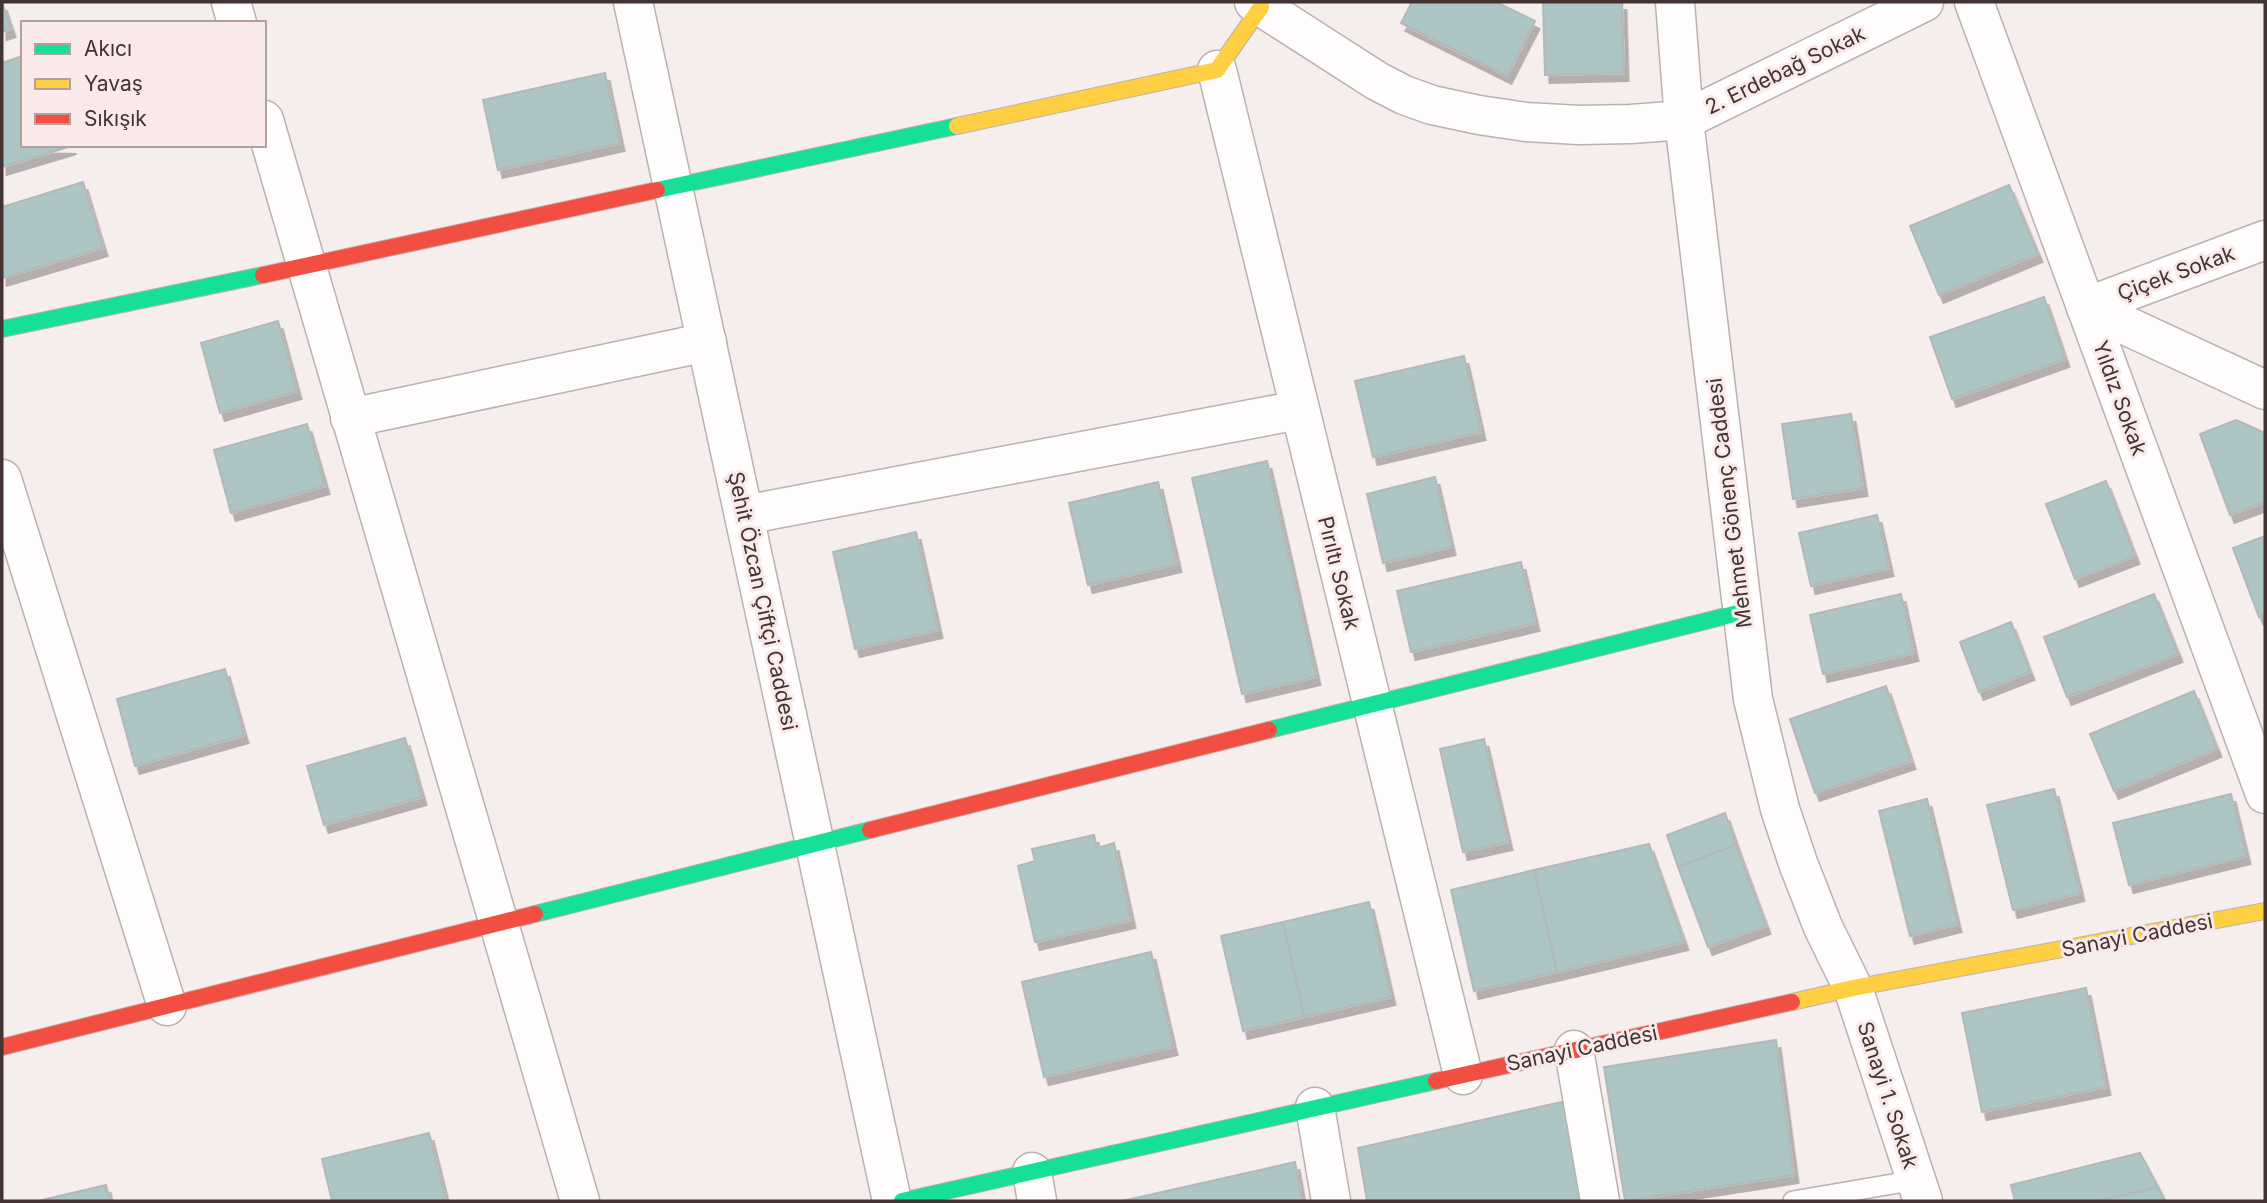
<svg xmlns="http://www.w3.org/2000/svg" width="2267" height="1203" viewBox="0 0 2267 1203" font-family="Inter,sans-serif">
	<defs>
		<filter id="shadow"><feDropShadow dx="4.5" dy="8" stdDeviation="0" flood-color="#0004"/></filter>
	</defs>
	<rect width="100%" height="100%" fill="#f6eded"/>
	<!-- building -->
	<g fill="#adc5c5" stroke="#b3b8b8" stroke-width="2" filter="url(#shadow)">
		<path d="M 2,2 L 11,29 L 2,32 Z"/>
		<path d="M 1412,2 L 1496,2 L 1535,21 L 1507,76 L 1401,23 Z"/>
		<path d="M 1543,2 L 1622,2 L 1624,73 L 1545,75 Z"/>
		<path d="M 23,56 L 23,145 L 72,146 L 2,167 L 2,63 Z"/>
		<path d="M 605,73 L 620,143 L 498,170 L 483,100 Z"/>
		<path d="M 83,182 L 103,248 L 2,278 L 2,207 Z"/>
		<path d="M 2009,185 L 2038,254 L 1939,295 L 1910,226 Z"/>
		<path d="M 2044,297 L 2065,359 L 1952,399 L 1930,337 Z"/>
		<path d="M 278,321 L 297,391 L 220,413 L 201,343 Z"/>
		<path d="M 1464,356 L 1481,432 L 1373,457 L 1355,381 Z"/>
		<path d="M 1851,414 L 1863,488 L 1793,499 L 1782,424 Z"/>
		<path d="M 2236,420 L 2265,433 L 2265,502 L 2230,515 L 2200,434 Z"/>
		<path d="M 307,424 L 325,486 L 231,513 L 214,450 Z"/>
		<path d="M 1267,461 L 1316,677 L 1242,694 L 1192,478 Z"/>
		<path d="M 1435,477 L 1451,547 L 1383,563 L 1367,494 Z"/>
		<path d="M 2106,481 L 2135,556 L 2075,579 L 2046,504 Z"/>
		<path d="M 1158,482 L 1177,564 L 1088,585 L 1069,503 Z"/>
		<path d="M 1877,515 L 1889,568 L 1811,586 L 1799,533 Z"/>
		<path d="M 916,532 L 938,630 L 855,649 L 833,552 Z"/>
		<path d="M 2265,536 L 2265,615 L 2259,617 L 2233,548 Z"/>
		<path d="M 1521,562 L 1535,623 L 1411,652 L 1397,591 Z"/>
		<path d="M 1901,594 L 1914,653 L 1823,674 L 1810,615 Z"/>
		<path d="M 2154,594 L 2178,654 L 2067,697 L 2044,637 Z"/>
		<path d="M 2011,622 L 2030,672 L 1979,692 L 1960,642 Z"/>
		<path d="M 225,669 L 244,735 L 135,766 L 117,699 Z"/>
		<path d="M 1886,686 L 1911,761 L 1815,793 L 1790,719 Z"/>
		<path d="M 2194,691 L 2217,749 L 2114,791 L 2090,734 Z"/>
		<path d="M 405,738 L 422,797 L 324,825 L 307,766 Z"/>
		<path d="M 1484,739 L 1508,842 L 1463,852 L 1440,749 Z"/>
		<path d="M 2054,789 L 2080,893 L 2013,910 L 1987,805 Z"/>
		<path d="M 2231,794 L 2246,856 L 2129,885 L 2113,823 Z"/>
		<path d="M 1927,799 L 1957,924 L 1910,936 L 1879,811 Z"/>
		<path d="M 1725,813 L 1736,845 L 1678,867 L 1667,835 Z"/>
		<path d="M 1094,835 L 1097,848 L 1114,843 L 1131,920 L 1035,942 L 1018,866 L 1035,861 L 1032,849 Z"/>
		<path d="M 1649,844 L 1684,942 L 1557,972 L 1534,870 Z"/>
		<path d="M 1736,845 L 1766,926 L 1708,947 L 1678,867 Z"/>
		<path d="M 1534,870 L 1557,972 L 1474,991 L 1451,890 Z"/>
		<path d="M 1369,902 L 1391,997 L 1304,1017 L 1283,922 Z"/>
		<path d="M 1283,922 L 1304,1017 L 1243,1031 L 1221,936 Z"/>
		<path d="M 1151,952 L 1173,1047 L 1044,1077 L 1022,982 Z"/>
		<path d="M 2086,988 L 2106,1087 L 1982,1112 L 1962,1013 Z"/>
		<path d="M 1776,1040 L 1794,1175 L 1625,1201 L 1604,1067 Z"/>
		<path d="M 1566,1101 L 1583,1201 L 1367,1201 L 1358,1148 Z"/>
		<path d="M 429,1133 L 446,1201 L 332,1201 L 322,1159 Z"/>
		<path d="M 2140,1153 L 2158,1187 L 2098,1201 L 2015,1201 L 2011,1185 Z"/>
		<path d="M 1295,1162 L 1302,1201 L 1122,1201 Z"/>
		<path d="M 106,1185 L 110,1201 L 38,1201 Z"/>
		<path d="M 2158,1187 L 2165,1201 L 2098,1201 Z"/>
	</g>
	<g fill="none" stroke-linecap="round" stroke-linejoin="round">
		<defs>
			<path id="lane" d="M 1793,1201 L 1916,1180"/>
			<g id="street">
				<path d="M 231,2 L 237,23"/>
				<path d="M 633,2 L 892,1201"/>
				<path d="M 1254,2 L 1377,81 L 1404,95 L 1432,105 L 1479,115 L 1526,122 L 1579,125 L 1631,124 L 1684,120 L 1924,2"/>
				<path d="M 1675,2 L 1684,120 L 1753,699 L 1780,809 L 1798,863 L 1823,927 L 1853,988 L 1923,1201"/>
				<path d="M 1974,2 L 2265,794"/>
				<path d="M 1217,70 L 1463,1075"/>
				<path d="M 264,120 L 580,1201"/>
				<path d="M 2086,307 L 2265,390"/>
				<path d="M 2086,307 L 2265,240"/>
				<path d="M 350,418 L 707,342"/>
				<path d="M 2,479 L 167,1006"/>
				<path d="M 744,515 L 1299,410"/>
				<path d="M 1574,1050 L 1600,1201"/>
				<path d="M 1315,1107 L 1331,1201"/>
				<path d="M 1032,1172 L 1037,1201"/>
			</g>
			<g id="fast">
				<path d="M 657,190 L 957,126"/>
				<path d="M 2,329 L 263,275"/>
				<path d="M 1269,730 L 1742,612"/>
				<path d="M 535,914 L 870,830"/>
				<path d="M 902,1201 L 1436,1081"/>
			</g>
			<g id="slow">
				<path d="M 957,126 L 1217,70 L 1261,7"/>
				<path d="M 1792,1002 L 1853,988 L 2265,911"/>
			</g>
			<g id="jam">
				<path d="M 263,275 L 657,190"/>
				<path d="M 870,830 L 1269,730"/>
				<path d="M 2,1047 L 535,914"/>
				<path d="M 1436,1081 L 1792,1002"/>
			</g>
		</defs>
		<!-- lane casing -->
		<use href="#lane" stroke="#bcb1b1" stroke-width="22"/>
		<!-- street casing -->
		<use href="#street" stroke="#bcb1b1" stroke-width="41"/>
		<!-- fast casing -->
		<use href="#fast" stroke="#bcb1b1" stroke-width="18"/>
		<!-- slow casing -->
		<use href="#slow" stroke="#bcb1b1" stroke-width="18"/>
		<!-- jam casing -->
		<use href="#jam" stroke="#bcb1b1" stroke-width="18"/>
		<!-- lane -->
		<use href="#lane" stroke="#fefcfc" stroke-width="19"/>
		<!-- street -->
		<use href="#street" stroke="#fefcfc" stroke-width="38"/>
		<!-- fast -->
		<use href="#fast" stroke="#16e098" stroke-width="16"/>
		<!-- slow -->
		<use href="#slow" stroke="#ffcf43" stroke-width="16"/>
		<!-- jam -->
		<use href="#jam" stroke="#f24e42" stroke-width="16"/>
	</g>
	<g text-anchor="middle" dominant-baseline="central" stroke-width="6" stroke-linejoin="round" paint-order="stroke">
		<!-- street labels -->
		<g font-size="21" fill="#433333" stroke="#fae9e9">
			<text transform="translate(1785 70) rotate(-26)">2. Erdebağ Sokak</text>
			<text transform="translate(2176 273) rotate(-20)">Çiçek Sokak</text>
			<text transform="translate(2120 398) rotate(70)">Yıldız Sokak</text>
			<text transform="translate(1729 503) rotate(-97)">Mehmet Gönenç Caddesi</text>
			<text transform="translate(1339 573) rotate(76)">Pırıltı Sokak</text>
			<text transform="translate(763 601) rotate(78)">Şehit Özcan Çiftçi Caddesi</text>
			<text transform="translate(2137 935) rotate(-11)">Sanayi Caddesi</text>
			<text transform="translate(1582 1048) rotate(-12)">Sanayi Caddesi</text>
			<text transform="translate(1888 1095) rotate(72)">Sanayi 1. Sokak</text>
		</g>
	</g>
	<!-- border -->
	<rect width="2267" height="1203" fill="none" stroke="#433333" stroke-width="7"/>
	<!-- legend -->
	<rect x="21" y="21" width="245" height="126" fill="#fae9e9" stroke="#b1a0a0" stroke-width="2"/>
	<rect x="35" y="44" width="35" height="10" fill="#16e098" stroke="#b1a0a0" stroke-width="2"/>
	<text x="84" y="56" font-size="21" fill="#433333">Akıcı</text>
	<rect x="35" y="79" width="35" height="10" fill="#ffcf43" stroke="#b1a0a0" stroke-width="2"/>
	<text x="84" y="91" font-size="21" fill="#433333">Yavaş</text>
	<rect x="35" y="114" width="35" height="10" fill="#f24e42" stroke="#b1a0a0" stroke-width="2"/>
	<text x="84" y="126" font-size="21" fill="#433333">Sıkışık</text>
</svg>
